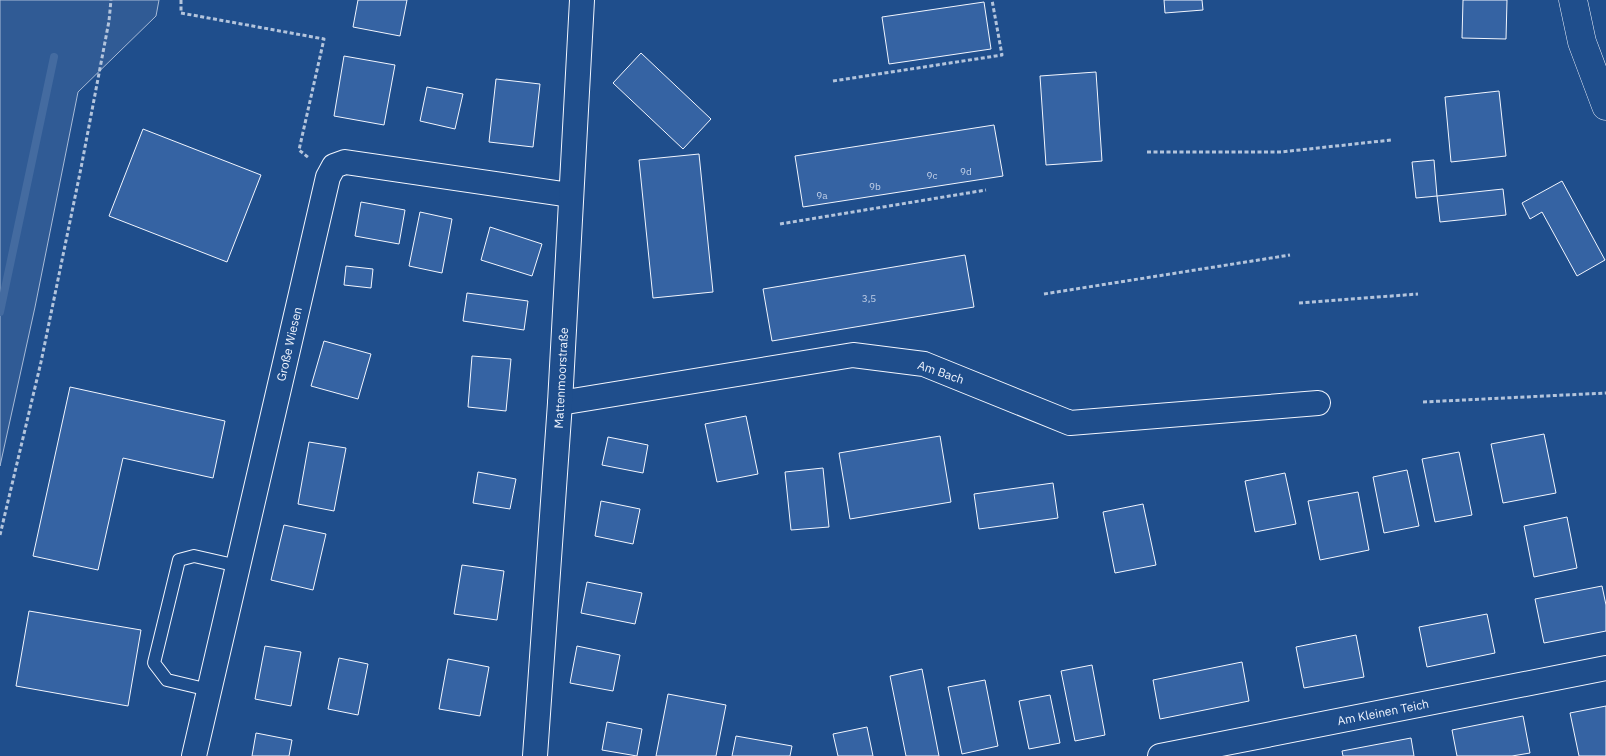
<svg xmlns="http://www.w3.org/2000/svg" width="1606" height="756" viewBox="0 0 1606 756" font-family="'IBM Plex Sans',sans-serif">
	<rect width="100%" height="100%" fill="#1f4e8c"/>
	<!-- built -->
	<path fill="#305b95" stroke="#a8bbd7" d="M 0,0 L 159,0 L 156,16 L 78,92 L 35,307 L 0,466 Z"/>
	<g fill="none" stroke-linecap="round" stroke-linejoin="round">
		<!-- stream -->
		<path stroke="#446ba0" stroke-width="8" d="M 0,312 L 54,57"/>
	</g>
	<!-- building -->
	<g fill="#3563a3" stroke="#f2f6ff">
		<path d="M 358,0 L 407,0 L 400,36 L 353,27 Z"/>
		<path d="M 1164,0 L 1202,0 L 1203,10 L 1165,13 Z"/>
		<path d="M 1463,0 L 1507,0 L 1506,39 L 1462,38 Z"/>
		<path d="M 984,2 L 991,49 L 889,64 L 882,17 Z"/>
		<path d="M 641,53 L 711,119 L 683,149 L 613,83 Z"/>
		<path d="M 344,56 L 395,65 L 384,125 L 334,116 Z"/>
		<path d="M 1096,72 L 1102,161 L 1046,165 L 1040,76 Z"/>
		<path d="M 496,79 L 540,84 L 533,147 L 489,142 Z"/>
		<path d="M 427,87 L 463,94 L 455,129 L 420,121 Z"/>
		<path d="M 1499,91 L 1506,156 L 1451,162 L 1445,97 Z"/>
		<path d="M 994,125 L 1003,176 L 803,207 L 795,156 Z"/>
		<path d="M 143,129 L 261,175 L 227,262 L 109,216 Z"/>
		<path d="M 699,154 L 713,292 L 653,298 L 639,160 Z"/>
		<path d="M 1434,160 L 1437,196 L 1416,198 L 1412,162 Z"/>
		<path d="M 1562,181 L 1605,260 L 1577,276 L 1542,212 L 1530,219 L 1522,203 Z"/>
		<path d="M 1503,189 L 1506,215 L 1440,222 L 1437,196 Z"/>
		<path d="M 361,202 L 405,210 L 399,244 L 355,236 Z"/>
		<path d="M 420,212 L 452,219 L 442,273 L 409,266 Z"/>
		<path d="M 490,227 L 542,244 L 532,276 L 481,260 Z"/>
		<path d="M 965,255 L 974,307 L 772,341 L 763,289 Z"/>
		<path d="M 346,266 L 373,269 L 371,288 L 344,285 Z"/>
		<path d="M 467,293 L 528,301 L 524,330 L 463,321 Z"/>
		<path d="M 324,341 L 371,354 L 358,399 L 311,386 Z"/>
		<path d="M 472,356 L 511,359 L 506,411 L 468,407 Z"/>
		<path d="M 70,387 L 225,421 L 213,478 L 123,458 L 98,570 L 33,556 Z"/>
		<path d="M 746,416 L 758,474 L 717,482 L 705,424 Z"/>
		<path d="M 1544,434 L 1556,493 L 1503,503 L 1491,444 Z"/>
		<path d="M 940,436 L 951,502 L 850,519 L 839,453 Z"/>
		<path d="M 608,437 L 648,445 L 643,473 L 602,465 Z"/>
		<path d="M 309,442 L 346,448 L 334,511 L 298,504 Z"/>
		<path d="M 1459,452 L 1472,515 L 1435,522 L 1422,459 Z"/>
		<path d="M 823,468 L 829,527 L 791,530 L 785,472 Z"/>
		<path d="M 1407,470 L 1419,526 L 1384,533 L 1373,477 Z"/>
		<path d="M 478,472 L 516,479 L 510,509 L 473,503 Z"/>
		<path d="M 1285,473 L 1296,524 L 1255,532 L 1245,481 Z"/>
		<path d="M 1053,483 L 1058,518 L 979,529 L 974,494 Z"/>
		<path d="M 1358,492 L 1369,550 L 1320,560 L 1308,501 Z"/>
		<path d="M 601,501 L 640,509 L 633,544 L 595,536 Z"/>
		<path d="M 1143,504 L 1156,565 L 1115,573 L 1103,512 Z"/>
		<path d="M 1567,517 L 1577,568 L 1534,577 L 1524,526 Z"/>
		<path d="M 284,525 L 326,534 L 313,590 L 271,580 Z"/>
		<path d="M 462,565 L 504,571 L 497,620 L 454,614 Z"/>
		<path d="M 587,582 L 642,593 L 635,624 L 581,613 Z"/>
		<path d="M 1602,586 L 1606,605 L 1606,631 L 1544,643 L 1535,599 Z"/>
		<path d="M 29,611 L 141,630 L 128,706 L 16,686 Z"/>
		<path d="M 1487,614 L 1495,653 L 1427,667 L 1419,627 Z"/>
		<path d="M 1356,635 L 1364,677 L 1304,688 L 1296,647 Z"/>
		<path d="M 265,646 L 301,652 L 291,706 L 255,699 Z"/>
		<path d="M 577,646 L 620,655 L 613,691 L 570,683 Z"/>
		<path d="M 339,658 L 368,664 L 358,715 L 328,709 Z"/>
		<path d="M 448,659 L 489,667 L 480,716 L 439,709 Z"/>
		<path d="M 1242,662 L 1249,701 L 1160,719 L 1153,680 Z"/>
		<path d="M 1092,665 L 1105,735 L 1075,741 L 1061,671 Z"/>
		<path d="M 922,669 L 939,756 L 906,756 L 890,676 Z"/>
		<path d="M 985,680 L 998,746 L 962,754 L 948,687 Z"/>
		<path d="M 668,694 L 726,705 L 716,756 L 656,756 Z"/>
		<path d="M 1050,695 L 1060,743 L 1029,749 L 1019,701 Z"/>
		<path d="M 1606,706 L 1606,756 L 1579,756 L 1570,713 Z"/>
		<path d="M 1523,716 L 1530,753 L 1512,756 L 1457,756 L 1452,730 Z"/>
		<path d="M 607,722 L 642,729 L 637,756 L 602,750 Z"/>
		<path d="M 867,727 L 873,756 L 838,756 L 833,734 Z"/>
		<path d="M 256,733 L 292,740 L 289,756 L 252,756 Z"/>
		<path d="M 736,736 L 792,746 L 790,756 L 732,756 Z"/>
		<path d="M 1411,738 L 1414,756 L 1343,756 L 1342,751 Z"/>
	</g>
	<g fill="none" stroke-linecap="round" stroke-linejoin="round">
		<defs>
			<path id="service" d="M 209,690 L 167,680 L 154,663 L 179,560 L 194,556 L 238,566"/>
			<g id="minor">
				<path d="M 560,403 L 853,355 L 924,364 L 1070,423 L 1318,403"/>
				<path d="M 194,756 L 328,177 L 334,166 L 345,162 L 570,195"/>
				<path d="M 535,756 L 560,403 L 582,0"/>
				<path d="M 1160,756 L 1606,668"/>
			</g>
			<path id="tertiary" d="M 1573,0 L 1582,42 L 1606,106"/>
		</defs>
		<!-- service casing -->
		<use href="#service" stroke="#f2f6ff" stroke-width="14"/>
		<!-- minor casing -->
		<use href="#minor" stroke="#f2f6ff" stroke-width="26"/>
		<!-- tertiary casing -->
		<use href="#tertiary" stroke="#f2f6ff" stroke-width="29"/>
		<!-- path -->
		<g stroke="#b3c4dc" stroke-width="3" stroke-dasharray="4 2.5" stroke-linecap="butt">
			<path d="M 181,0 L 181,13 L 324,39 L 299,150 L 309,158"/>
			<path d="M 833,81 L 1002,55 L 992,0"/>
			<path d="M 1147,152 L 1281,152 L 1391,140"/>
			<path d="M 780,224 L 986,190"/>
			<path d="M 1044,294 L 1290,255"/>
			<path d="M 1299,303 L 1418,294"/>
			<path d="M 1423,402 L 1606,393"/>
			<path d="M 0,535 L 41,362 L 81,168 L 109,21 L 111,0"/>
		</g>
		<!-- service -->
		<use href="#service" stroke="#1f4e8c" stroke-width="12"/>
		<!-- minor -->
		<use href="#minor" stroke="#1f4e8c" stroke-width="24"/>
		<!-- tertiary -->
		<use href="#tertiary" stroke="#1f4e8c" stroke-width="28"/>
	</g>
	<g text-anchor="middle" dominant-baseline="central" stroke-width="4" stroke-linejoin="round" paint-order="stroke">
		<!-- number labels -->
		<g font-size="10" fill="#c3d1e8">
			<text x="966" y="171">9d</text>
			<text x="932" y="175">9c</text>
			<text x="875" y="186">9b</text>
			<text x="822" y="195">9a</text>
			<text x="869" y="298">3,5</text>
		</g>
		<!-- street labels -->
		<g font-size="12" fill="#f2f6ff" stroke="#1f4e8c">
			<text transform="translate(289 344) rotate(-77)">Große Wiesen</text>
			<text transform="translate(941 372) rotate(19)">Am Bach</text>
			<text transform="translate(561 378) rotate(-87)">Mattenmoorstraße</text>
			<text transform="translate(1383 712) rotate(-11)">Am Kleinen Teich</text>
		</g>
	</g>
</svg>
